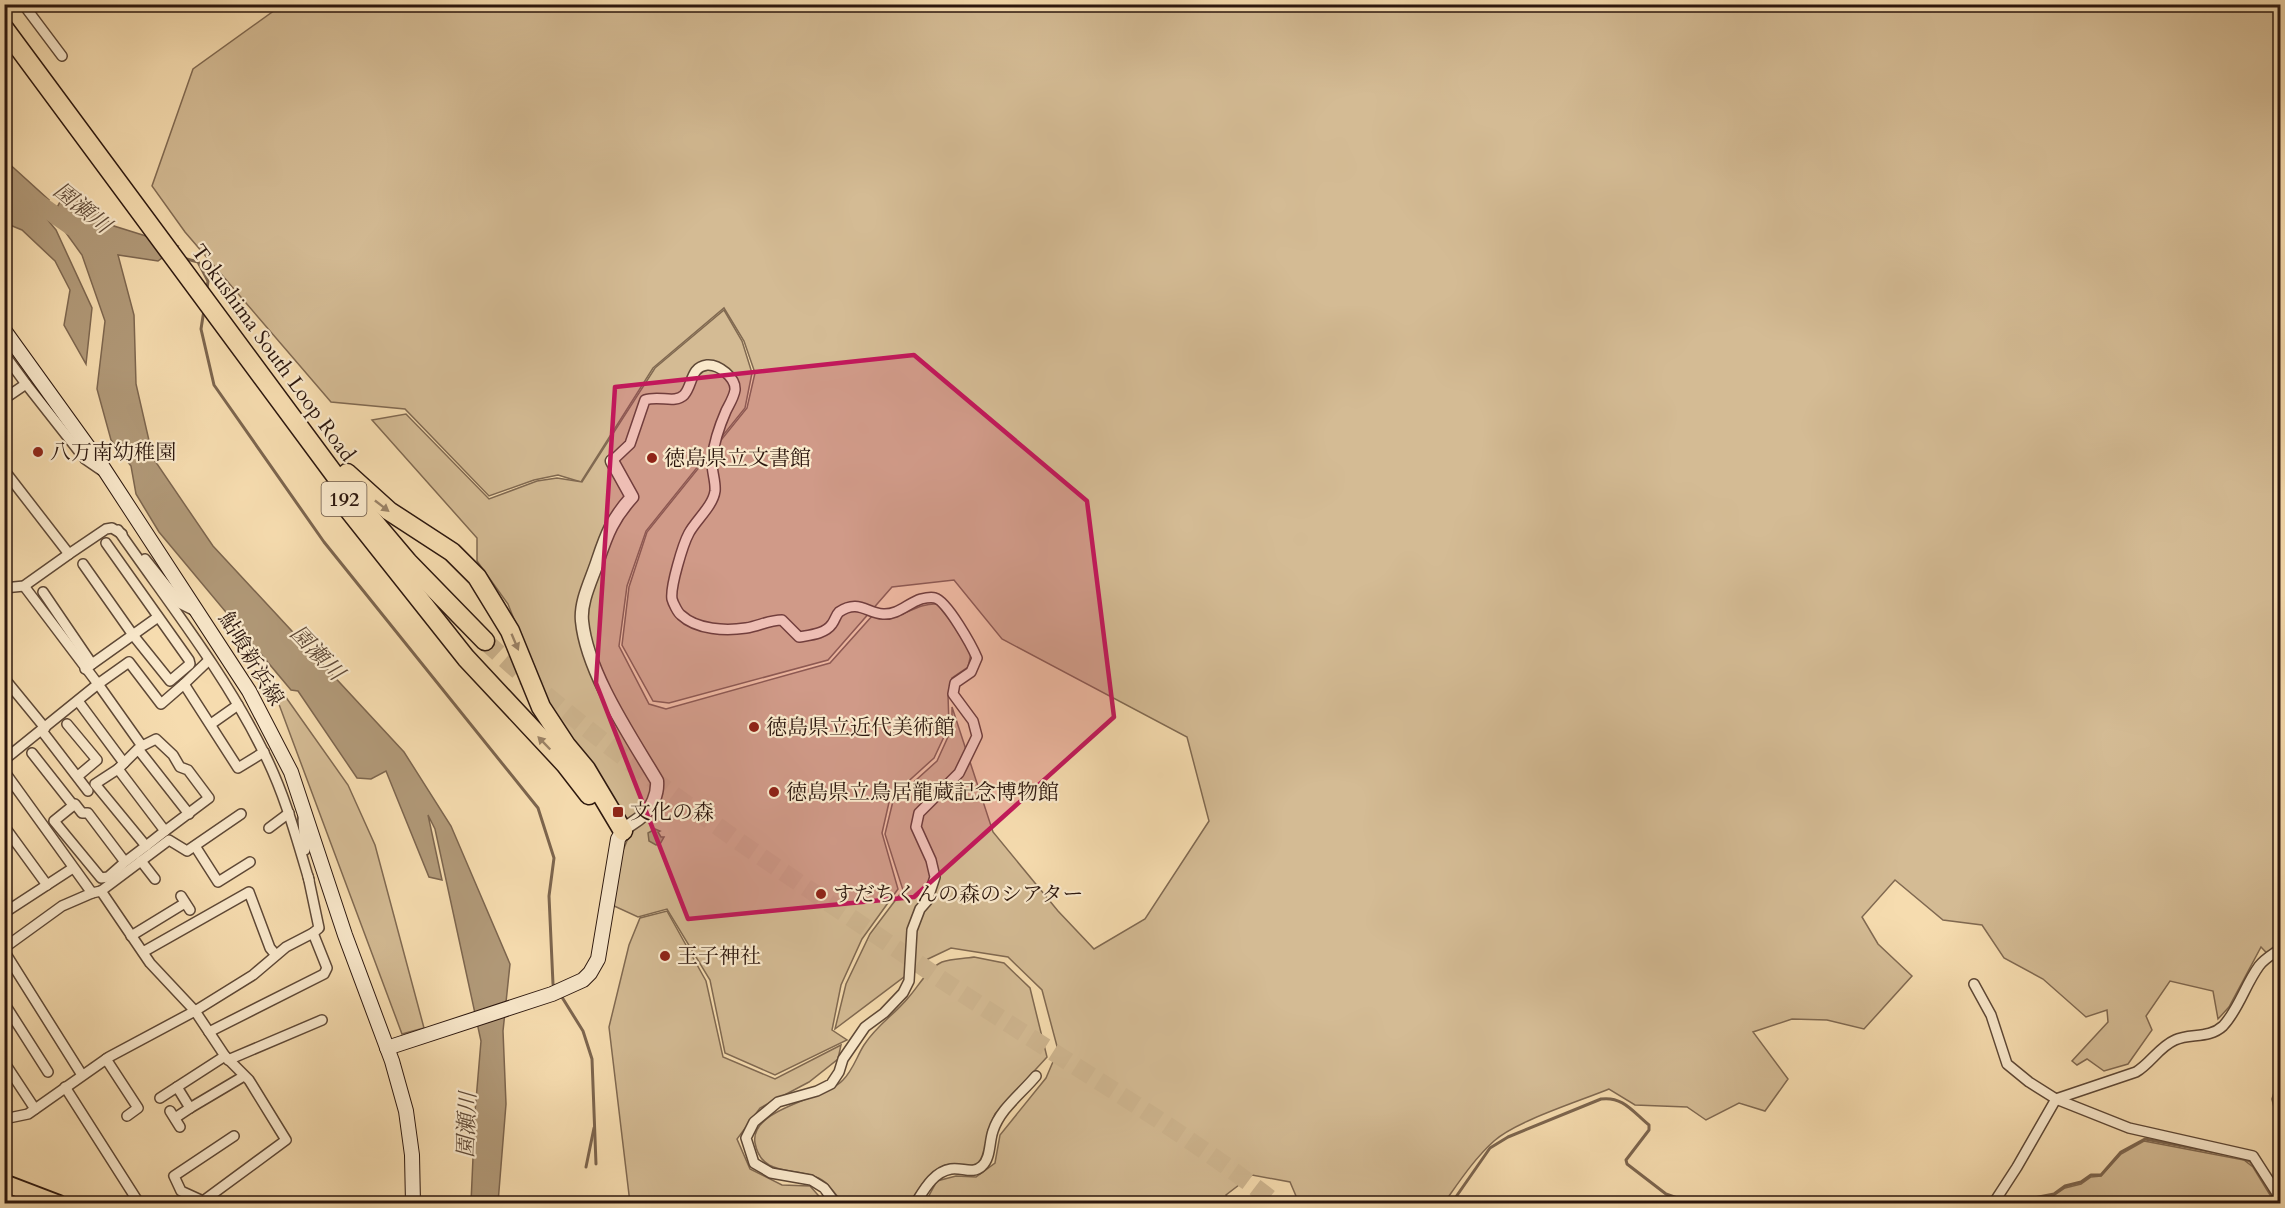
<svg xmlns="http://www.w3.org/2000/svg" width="2285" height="1208" viewBox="0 0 2285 1208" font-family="Cardo,'Noto Serif JP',serif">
	<rect width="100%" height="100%" fill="#f6dcaf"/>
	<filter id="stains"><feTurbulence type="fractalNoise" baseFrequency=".00333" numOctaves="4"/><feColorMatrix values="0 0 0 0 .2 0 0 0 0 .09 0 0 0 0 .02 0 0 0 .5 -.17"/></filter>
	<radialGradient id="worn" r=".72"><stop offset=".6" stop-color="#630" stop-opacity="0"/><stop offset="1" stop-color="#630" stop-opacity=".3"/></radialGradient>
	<!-- green -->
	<g fill="#d4bb94" stroke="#806951" stroke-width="1.5">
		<path d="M 282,5 L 2280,5 L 2280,967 L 2261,947 L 2229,1007 L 2218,1019 L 2213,991 L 2170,981 L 2146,1016 L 2152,1030 L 2128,1064 L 2104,1071 L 2087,1059 L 2077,1065 L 2072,1061 L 2108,1022 L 2107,1010 L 2086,1017 L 2043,979 L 2004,958 L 1982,925 L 1943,920 L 1895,880 L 1862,917 L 1878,944 L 1912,976 L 1864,1029 L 1827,1020 L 1792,1019 L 1753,1032 L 1788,1079 L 1765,1111 L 1739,1103 L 1706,1120 L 1687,1107 L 1635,1105 L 1609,1089 C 1580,1101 1516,1121 1494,1141 C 1474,1159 1459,1182 1444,1203 L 1299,1203 L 1290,1182 L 1252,1175 L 1226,1195 L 1230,1203 L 925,1203 L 937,1181 L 956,1176 L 976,1177 L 995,1163 L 1000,1135 L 1046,1078 L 1058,1050 L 1042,990 L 1008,957 L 951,948 L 928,959 L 835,1029 L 846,984 L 870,934 L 903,890 L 885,834 L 893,801 L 937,761 L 952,728 L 952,707 L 993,832 L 1058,911 L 1094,949 L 1145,919 L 1209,821 L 1187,737 L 1002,639 L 954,580 L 892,587 L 828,660 L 669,703 L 653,701 L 622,645 L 629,587 L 647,532 L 747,408 L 755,373 L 744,341 L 724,308 L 653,368 L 581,482 L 558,475 L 534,480 L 489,496 L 405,409 L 331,402 L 185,232 L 152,186 L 193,69 Z"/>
		<path d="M 724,310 L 742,341 L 752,373 L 745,408 L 646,531 L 627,586 L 619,646 L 649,704 L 666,709 L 830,663 L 873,615 C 896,626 914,602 937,604 L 953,624 L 971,654 L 968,667 L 952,678 L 948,695 L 949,726 L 934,758 L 890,798 L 882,833 L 898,889 L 862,939 L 841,985 L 832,1030 L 847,1040 L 775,1075 L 725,1053 L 710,980 L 667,909 L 638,917 L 612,905 L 617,865 L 631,831 L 555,722 L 508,604 L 477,561 L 477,538 L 372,420 L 406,414 L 489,499 L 537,481 L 557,478 L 582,482 L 655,368 Z"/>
		<path d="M 285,696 L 348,785 L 375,845 L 424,1028 L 402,1034 L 277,699 Z"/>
		<path d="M 667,911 L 706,981 L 723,1057 L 775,1079 L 841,1045 L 838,1059 L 809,1082 L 760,1108 L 737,1139 L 750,1169 L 782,1185 L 810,1186 L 825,1203 L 630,1203 L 609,1027 L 629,945 L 640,918 Z"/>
		<path d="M 974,957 L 1004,963 L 1030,988 L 1047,1057 L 995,1114 L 988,1131 L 985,1158 C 969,1174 957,1158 941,1167 C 926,1175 918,1190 910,1203 L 843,1203 C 837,1197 832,1188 825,1182 C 802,1164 762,1181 755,1143 C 749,1108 826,1099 843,1080 C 853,1070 857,1056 864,1045 C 877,1025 894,1015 908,998 C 918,987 928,968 942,962 C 952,958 964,959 974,957 Z"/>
		<path d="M 2280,1073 L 2280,1133 L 2272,1099 Z"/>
		<path d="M 2144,1141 L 2244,1160 L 2253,1167 L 2275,1203 L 2032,1204 L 2029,1201 L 2053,1196 L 2065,1188 L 2081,1184 L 2091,1177 L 2101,1176 L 2121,1154 Z"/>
	</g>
	<!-- water -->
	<g fill="#b19978" stroke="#7c654e" stroke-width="1.5">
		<path d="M 5,160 L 49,200 L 42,213 L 56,230 L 92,308 L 86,364 L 64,325 L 70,290 L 55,261 L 22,230 L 5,223 Z"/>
		<path d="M 68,187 L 114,226 L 178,246 L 158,261 L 118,255 L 134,315 L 136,384 L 153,458 L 213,546 L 404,752 L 451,826 L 510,964 L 503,1031 L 506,1104 L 498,1203 L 471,1203 L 475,1112 L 481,1041 L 435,829 L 428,815 L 442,880 L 429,877 L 386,771 L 371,779 L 357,778 L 298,691 L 291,690 L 159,532 L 136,494 L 131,466 L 111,440 L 97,389 L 105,321 L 82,255 L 53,215 Z"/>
		<path d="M 655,829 L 660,831 L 658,832 L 661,837 L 664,837 L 660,844 L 656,845 L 649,841 L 648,833 Z"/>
	</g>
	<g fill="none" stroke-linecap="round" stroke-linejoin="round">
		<!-- stream -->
		<g stroke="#7c654e" stroke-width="3">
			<path d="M 183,258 L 198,262 L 208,281 L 207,289"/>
			<path d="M 204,310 L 201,329 L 214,385 L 324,542 L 538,808 L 554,858 L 549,896 L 553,984 L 556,989"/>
			<path d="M 560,994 L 583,1031 L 592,1059 L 596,1164"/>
			<path d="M 2241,1158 L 2250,1161 L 2255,1166"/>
			<path d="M 586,1167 L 594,1128"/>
			<path d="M 2269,1190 L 2278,1204"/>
			<path d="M 1451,1204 L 1490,1148 L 1508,1137 L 1601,1099 C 1623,1096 1633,1112 1649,1125 L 1649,1130 L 1626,1160 L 1627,1164 L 1666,1194 L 1694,1204"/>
			<path d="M 2021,1204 L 2024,1200 L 2054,1194 L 2065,1186 L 2081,1182 L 2091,1175 L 2101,1175 L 2121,1152 L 2145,1139 L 2225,1154"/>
		</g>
		<!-- river -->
		<path stroke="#b19978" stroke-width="18" d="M 4,179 L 72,227"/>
		<!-- motorway-tunnel -->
		<path stroke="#ceb58f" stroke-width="18" stroke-dasharray="18 9" stroke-linecap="butt" d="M 485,641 C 593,741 713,825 835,907 C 889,943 942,981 997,1016 C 1091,1077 1189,1135 1277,1204"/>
		<defs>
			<g id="minor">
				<path d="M 23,4 L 62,56"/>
				<path d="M 4,354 L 26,384"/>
				<path d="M 4,399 L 26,384 L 85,459 L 101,470"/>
				<path d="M 612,461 L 630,444 L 645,400 C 659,395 675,404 684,395 C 693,385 690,367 707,365 C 719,364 736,378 735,390 C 734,397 729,405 726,411 C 719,427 714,442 712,459 C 711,470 716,481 715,491 C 713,506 696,520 689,533 C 683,544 670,587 672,599 C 673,603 678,613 681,615 C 697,630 726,631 746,628 C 759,626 769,620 782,620 L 799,637 C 810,635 825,634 832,624 C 835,620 836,615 839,612 C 858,599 867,613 883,614 C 898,615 908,603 921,599 C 925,598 932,597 935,598 C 947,601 972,646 977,658 L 971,672 L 955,683 L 953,694 L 973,721 L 977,736 L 959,773 L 919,813 L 916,827 L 931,860 L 935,877 L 927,901 L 920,909 L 912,930 L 909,981 L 903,993 L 884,1013 L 865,1027 L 843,1059 L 839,1072 L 831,1084 L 817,1091 L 778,1102 L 754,1122 L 746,1138 L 754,1163 L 771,1173 L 811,1180 L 824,1188 L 836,1204"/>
				<path d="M 4,470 L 69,554 L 106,529 L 112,528 L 122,534"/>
				<path d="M 118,530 C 168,602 224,672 263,751 C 284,792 296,836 309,880"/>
				<path d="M 145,559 L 181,604 L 197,612"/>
				<path d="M 83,564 L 133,635 L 170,681 L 190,664 L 189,660 L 106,543"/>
				<path d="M 4,588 L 24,586 L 69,554"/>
				<path d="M 43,592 L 92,664"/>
				<path d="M 85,669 L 158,617"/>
				<path d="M 4,678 L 45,728"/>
				<path d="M 184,684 L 209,660"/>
				<path d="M 78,701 L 124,763"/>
				<path d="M 67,724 L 97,760 L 78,776"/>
				<path d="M 211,724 L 238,705"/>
				<path d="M 42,731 L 88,791"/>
				<path d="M 32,753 L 73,805"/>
				<path d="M 4,760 L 98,684 L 24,586"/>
				<path d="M 118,769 L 138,749 L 189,814"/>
				<path d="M 4,771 L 92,893 L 101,891 L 150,963 L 195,1011 L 253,975 L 286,947 L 313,933 L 327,968 L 324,974 L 209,1032"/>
				<path d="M 303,819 L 305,850"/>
				<path d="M 4,826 L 47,885"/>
				<path d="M 269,828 L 289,813"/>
				<path d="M 146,846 L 165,831"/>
				<path d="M 195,846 L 218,882 L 250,862"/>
				<path d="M 141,861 L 155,879"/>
				<path d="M 125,862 L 108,877 L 101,878 L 54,821 L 75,804 L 82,813 L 88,813 L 125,862 L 146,846 L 95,784 L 118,769 L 165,831 L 209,798 L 188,770 L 180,767 L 173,755 L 156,739 L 142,746 L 98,684 L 129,662 L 161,704 L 184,684 L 238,768 L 264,752"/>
				<path d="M 308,876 L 319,928 L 313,933"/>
				<path d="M 101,891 L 169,840 L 187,851 L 241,814"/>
				<path d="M 181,896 L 190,910"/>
				<path d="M 4,913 L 73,868"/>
				<path d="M 131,936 L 185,903"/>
				<path d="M 4,948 L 62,906 L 92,893"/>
				<path d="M 4,951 L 82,1075"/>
				<path d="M 143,952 L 249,892 L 270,948 L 276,955"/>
				<path d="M 1974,984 L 1991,1015 L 2007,1064 L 2029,1082 L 2056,1099 L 2129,1128 L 2253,1156 L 2280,1198"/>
				<path d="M 4,1003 L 48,1072"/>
				<path d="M 106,1059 L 138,1108 L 127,1116"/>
				<path d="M 228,1060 L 322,1020"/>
				<path d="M 4,1062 L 35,1109"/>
				<path d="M 65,1087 L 137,1200 L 133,1204"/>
				<path d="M 160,1098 L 177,1087"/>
				<path d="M 170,1111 L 180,1127"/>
				<path d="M 175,1118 L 190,1108"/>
				<path d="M 4,1119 L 28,1114 L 109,1057 L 195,1011 L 225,1056"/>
				<path d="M 203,1201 L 181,1191 L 174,1176 L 234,1136"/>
				<path d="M 199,1204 L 286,1140 L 249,1080 L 225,1056 L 177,1087 L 190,1108 L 244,1076"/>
				<path d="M 915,1204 C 924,1190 933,1172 951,1169 C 962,1167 973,1175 982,1166 C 991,1158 989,1142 993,1131 C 1000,1109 1021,1094 1036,1076"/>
				<path d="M 1993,1204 L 2017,1167 L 2056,1099 L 2136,1072 C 2151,1063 2159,1047 2175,1040 C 2190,1033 2209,1039 2223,1026 C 2239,1009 2245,985 2259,966 C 2264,959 2273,954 2280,949"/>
			</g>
			<path id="tertiary" d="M 612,461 L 632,497 C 613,518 607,533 598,560 C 592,579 580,601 582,621 C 587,673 631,737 657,781 C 658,794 652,808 642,816 C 636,822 629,824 623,831"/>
			<g id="secondary">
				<path d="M 4,330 L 102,466 L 249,691 L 291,772 L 345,935 L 392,1061 L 406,1111 L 412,1155 L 413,1204"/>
				<path d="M 387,1048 L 552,994 L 583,980 L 590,973 L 598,959 L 618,839 L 623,831"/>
			</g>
			<path id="trunk" d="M 4,1183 L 59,1204"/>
			<g id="motorway">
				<path d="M 4,28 L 337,478 L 408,562 L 485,641"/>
				<path d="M 347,473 L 389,511 L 452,552 L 477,577 L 510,631 L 541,707 L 566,745 L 586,769 L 623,831"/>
				<path d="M 340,499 L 466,658 L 565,764 L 589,795"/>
			</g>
		</defs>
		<!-- minor casing -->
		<use href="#minor" stroke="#5e4836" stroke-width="12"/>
		<!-- tertiary casing -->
		<use href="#tertiary" stroke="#5e4836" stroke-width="15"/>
		<!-- secondary casing -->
		<use href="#secondary" stroke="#2c170e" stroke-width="16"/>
		<!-- trunk casing -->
		<use href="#trunk" stroke="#2c170e" stroke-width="20"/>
		<!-- motorway casing -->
		<use href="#motorway" stroke="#2c170e" stroke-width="21"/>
		<!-- minor -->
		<use href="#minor" stroke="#f9e8cb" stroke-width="9"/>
		<!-- tertiary -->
		<use href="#tertiary" stroke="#f9e8cb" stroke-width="12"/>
		<!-- secondary -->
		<use href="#secondary" stroke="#f9e8cb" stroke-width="14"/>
		<!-- trunk -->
		<use href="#trunk" stroke="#f6dcaf" stroke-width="16"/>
		<!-- motorway -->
		<use href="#motorway" stroke="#f6dcaf" stroke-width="18"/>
	</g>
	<!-- one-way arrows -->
	<defs><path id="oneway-solid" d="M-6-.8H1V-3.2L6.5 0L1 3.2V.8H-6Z" transform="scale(1.5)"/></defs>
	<g fill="#9b8367">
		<use href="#oneway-solid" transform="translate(382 506) rotate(38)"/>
		<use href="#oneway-solid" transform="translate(515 642) rotate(67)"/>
		<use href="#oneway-solid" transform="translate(544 743) rotate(-134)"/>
	</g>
	<!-- marked area -->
	<path fill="#c2185b" fill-opacity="0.2" stroke="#c2185b" stroke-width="4.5" stroke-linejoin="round" d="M 914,355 L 1087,501 L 1114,717 L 914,897 L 688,919 L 596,683 L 615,387 Z"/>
	<!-- markers -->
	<g fill="#8f2418" stroke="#f9e8cb" stroke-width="2">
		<circle cx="38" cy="452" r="6"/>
		<circle cx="652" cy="458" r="6"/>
		<circle cx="754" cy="727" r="6"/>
		<circle cx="774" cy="792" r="6"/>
		<rect x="612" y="806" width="12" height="12" rx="3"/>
		<circle cx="821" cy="894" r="6"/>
		<circle cx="665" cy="956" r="6"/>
	</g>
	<g text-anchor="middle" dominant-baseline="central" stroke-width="4.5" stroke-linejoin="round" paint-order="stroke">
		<!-- shield labels -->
		<rect fill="#f9e8cb" stroke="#6a5647" stroke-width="1.5" x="321.5" y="482" width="45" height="34" rx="4.5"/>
		<g font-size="20" font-weight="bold" fill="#2c170e">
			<text x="344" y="499">192</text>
		</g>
		<!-- street labels -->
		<g font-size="21" fill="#2c170e" stroke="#f9e8cb">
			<text transform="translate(273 353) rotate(54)">Tokushima South Loop Road</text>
			<text transform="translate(251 659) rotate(59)">鮎喰新浜線</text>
		</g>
		<!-- poi labels -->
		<g font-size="21" fill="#2c170e" stroke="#f9e8cb" text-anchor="start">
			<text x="50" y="452">八万南幼稚園</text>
			<text x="664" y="458">徳島県立文書館</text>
			<text x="766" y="727">徳島県立近代美術館</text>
			<text x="786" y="792">徳島県立鳥居龍蔵記念博物館</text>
			<text x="630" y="812">文化の森</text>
			<text x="833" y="894">すだちくんの森のシアター</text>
			<text x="677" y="956">王子神社</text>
		</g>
		<!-- water labels -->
		<g font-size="22" font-style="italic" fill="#614b38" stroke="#f9e8cb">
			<text transform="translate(82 208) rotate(39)">園瀬川</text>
			<text transform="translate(317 653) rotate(46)">園瀬川</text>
			<text transform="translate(467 1125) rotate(-88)">園瀬川</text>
		</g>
	</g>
	<!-- margin -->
	<rect width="2285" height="1208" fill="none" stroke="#f6dcaf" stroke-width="24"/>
	<rect x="6" y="6" width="2273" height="1196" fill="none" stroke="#2c170e" stroke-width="3"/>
	<rect x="12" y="12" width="2261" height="1184" fill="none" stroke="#2c170e" stroke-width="1.5"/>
	<rect width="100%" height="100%" filter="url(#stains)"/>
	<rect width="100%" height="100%" fill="url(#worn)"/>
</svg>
